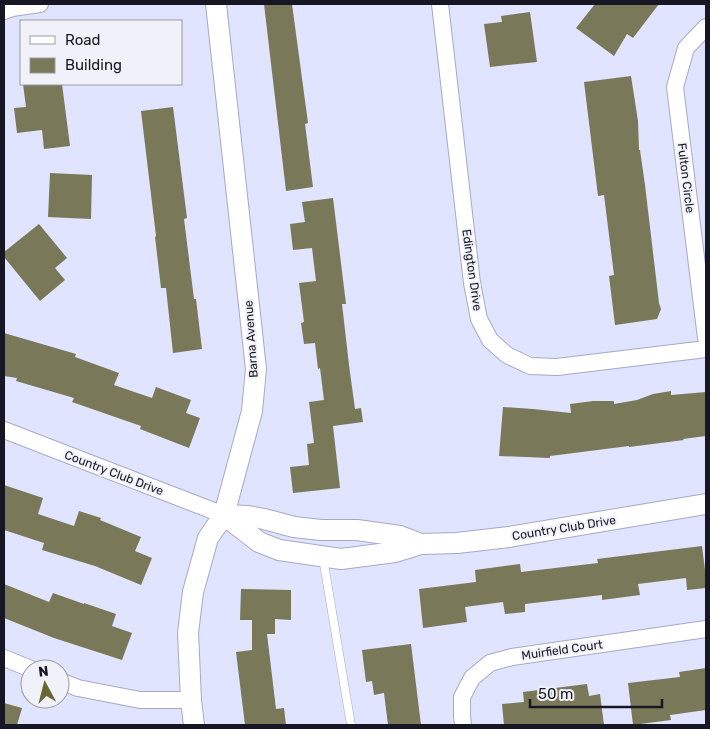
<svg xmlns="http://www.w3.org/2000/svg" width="710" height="729" viewBox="0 0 710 729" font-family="Rubik,sans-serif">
	<rect width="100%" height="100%" fill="#e0e4fe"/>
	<!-- building -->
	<g fill="#797859">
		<path d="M 264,4 L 292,4 L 308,123 L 305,124 L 313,187 L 286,191 Z"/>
		<path d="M 595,4 L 659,4 L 633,38 L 627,34 L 614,56 L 576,28 Z"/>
		<path d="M 530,12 L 537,62 L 490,67 L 484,24 L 502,22 L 501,16 Z"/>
		<path d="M 631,76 L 638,121 L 639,150 L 640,150 L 645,185 L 659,303 L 661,309 L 657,319 L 615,325 L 609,276 L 614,275 L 604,195 L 598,196 L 584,82 Z"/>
		<path d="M 23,84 L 62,84 L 70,146 L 44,149 L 42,130 L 17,133 L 14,108 L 26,107 Z"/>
		<path d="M 173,107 L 187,218 L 184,219 L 194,299 L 196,299 L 202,349 L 173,353 L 166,288 L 161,288 L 155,237 L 156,236 L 141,111 Z"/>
		<path d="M 50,173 L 92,175 L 91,219 L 48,217 Z"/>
		<path d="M 333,198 L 346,304 L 342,304 L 349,365 L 355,409 L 361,408 L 363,422 L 333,426 L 340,488 L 293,493 L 290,467 L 309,465 L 307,444 L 314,443 L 309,402 L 324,400 L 320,368 L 318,369 L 315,343 L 304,344 L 301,323 L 304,322 L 299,283 L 316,281 L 312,248 L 293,250 L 290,224 L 305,222 L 302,202 Z"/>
		<path d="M 39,224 L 67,258 L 55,268 L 65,280 L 40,301 L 4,257 L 4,252 Z"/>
		<path d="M 4,333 L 76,354 L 75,357 L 119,373 L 114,385 L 152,398 L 156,387 L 191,400 L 186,413 L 200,418 L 189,448 L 140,429 L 141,426 L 72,402 L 74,398 L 16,381 L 17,378 L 4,376 Z"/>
		<path d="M 671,391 L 671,395 L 706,392 L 706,436 L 683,439 L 684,440 L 629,447 L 629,446 L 550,456 L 550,458 L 499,456 L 503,407 L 533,409 L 571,413 L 570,404 L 593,401 L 614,401 L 614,404 L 637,400 L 653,394 Z"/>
		<path d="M 4,485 L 43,498 L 38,514 L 74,526 L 79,511 L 101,518 L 100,520 L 141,537 L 135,551 L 152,558 L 141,585 L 95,566 L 42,550 L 44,543 L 4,530 Z"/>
		<path d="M 702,546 L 706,578 L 706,588 L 687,590 L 686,578 L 638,584 L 640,595 L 602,600 L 602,595 L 525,604 L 525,612 L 505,614 L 503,602 L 465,607 L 467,622 L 423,628 L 419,589 L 476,582 L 475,570 L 520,564 L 521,572 L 598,563 L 597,559 Z"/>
		<path d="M 4,584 L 49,602 L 53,593 L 84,604 L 84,603 L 116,614 L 112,626 L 132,633 L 122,660 L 54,638 L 4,618 Z"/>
		<path d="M 241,589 L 291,590 L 291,620 L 275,619 L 275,634 L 267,634 L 276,709 L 284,708 L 286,725 L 245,725 L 236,652 L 252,650 L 252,620 L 240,620 Z"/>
		<path d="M 411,644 L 421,725 L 388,725 L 384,693 L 374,695 L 372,681 L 366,682 L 362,650 Z"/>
		<path d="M 706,668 L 706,710 L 670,715 L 671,720 L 633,725 L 628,683 L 680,677 L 679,672 Z"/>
		<path d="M 587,684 L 589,696 L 600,694 L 604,725 L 504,725 L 502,704 L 524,702 L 523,692 Z"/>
		<path d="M 4,703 L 22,708 L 17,725 L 4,725 Z"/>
	</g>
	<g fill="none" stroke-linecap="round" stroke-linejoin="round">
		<defs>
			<path id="service" d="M 323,558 L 351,725"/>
			<g id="minor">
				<path d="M 440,4 L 472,283 L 479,319 L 490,340 L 507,355 L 530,366 L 557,367 L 706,349"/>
				<path d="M 4,11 L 12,8 L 40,4"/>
				<path d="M 706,27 L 686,48 L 675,87 L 706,338"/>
				<path d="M 4,430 L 224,515"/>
				<path d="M 4,658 L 31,669"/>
				<path d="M 60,681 L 78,688 L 140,700 L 191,700"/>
				<path d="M 463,725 L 462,716 L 462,697 L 472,678 L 490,663 L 512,657 L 706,629"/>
			</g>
			<g id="tertiary">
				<path d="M 224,515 L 259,542 L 279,550 L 341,559 L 395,552 L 421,544 L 457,543 L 509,537 L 706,504"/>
				<path d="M 224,515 L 248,516 L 264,519 L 294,527 L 321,530 L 357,530 L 400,536 L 421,544"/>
				<path d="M 194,725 L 191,700 L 188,633 L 193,592 L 208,538 L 224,515 L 252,411 L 256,369 L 216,4"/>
			</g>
		</defs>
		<!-- service casing -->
		<use href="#service" stroke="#a5a9c8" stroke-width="9"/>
		<!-- minor casing -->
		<use href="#minor" stroke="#a5a9c8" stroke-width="18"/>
		<!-- tertiary casing -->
		<use href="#tertiary" stroke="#a5a9c8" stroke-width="22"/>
		<!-- service -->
		<use href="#service" stroke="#fff" stroke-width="8"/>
		<!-- minor -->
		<use href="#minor" stroke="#fff" stroke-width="16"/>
		<!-- tertiary -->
		<use href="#tertiary" stroke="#fff" stroke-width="20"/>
	</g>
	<g text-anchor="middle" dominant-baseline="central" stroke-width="4" stroke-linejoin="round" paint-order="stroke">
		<!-- street labels -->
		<g font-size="12" fill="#161723" stroke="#f1f2f9">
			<text transform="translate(686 178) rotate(83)">Fulton Circle</text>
			<text transform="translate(472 270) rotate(82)">Edington Drive</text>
			<text transform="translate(251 339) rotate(-94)">Barna Avenue</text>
			<text transform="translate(114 473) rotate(21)">Country Club Drive</text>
			<text transform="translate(564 528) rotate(-9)">Country Club Drive</text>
			<text transform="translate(562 650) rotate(-8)">Muirfield Court</text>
		</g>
	</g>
	<!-- border -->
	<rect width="710" height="729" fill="none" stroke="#161723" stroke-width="10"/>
	<!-- legend -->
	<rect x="20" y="20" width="162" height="65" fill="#f1f2f9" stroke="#999aa3"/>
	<rect x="30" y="36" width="25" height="8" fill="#ffffff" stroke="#999aa3"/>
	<text x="65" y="45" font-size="15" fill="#161723">Road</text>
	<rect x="30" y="58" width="25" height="15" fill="#797859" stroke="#999aa3"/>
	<text x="65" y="70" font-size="15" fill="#161723">Building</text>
	<!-- north arrow -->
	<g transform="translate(45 684) rotate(353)"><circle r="24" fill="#f1f2f9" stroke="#999aa3"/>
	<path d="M0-4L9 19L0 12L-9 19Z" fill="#686633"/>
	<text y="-8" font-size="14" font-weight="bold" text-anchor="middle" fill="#161723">N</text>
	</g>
	<!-- scale -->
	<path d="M530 699v8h132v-8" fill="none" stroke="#161723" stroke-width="2.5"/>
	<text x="538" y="699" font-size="15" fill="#161723" stroke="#f1f2f9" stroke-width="4" paint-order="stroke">50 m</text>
</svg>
